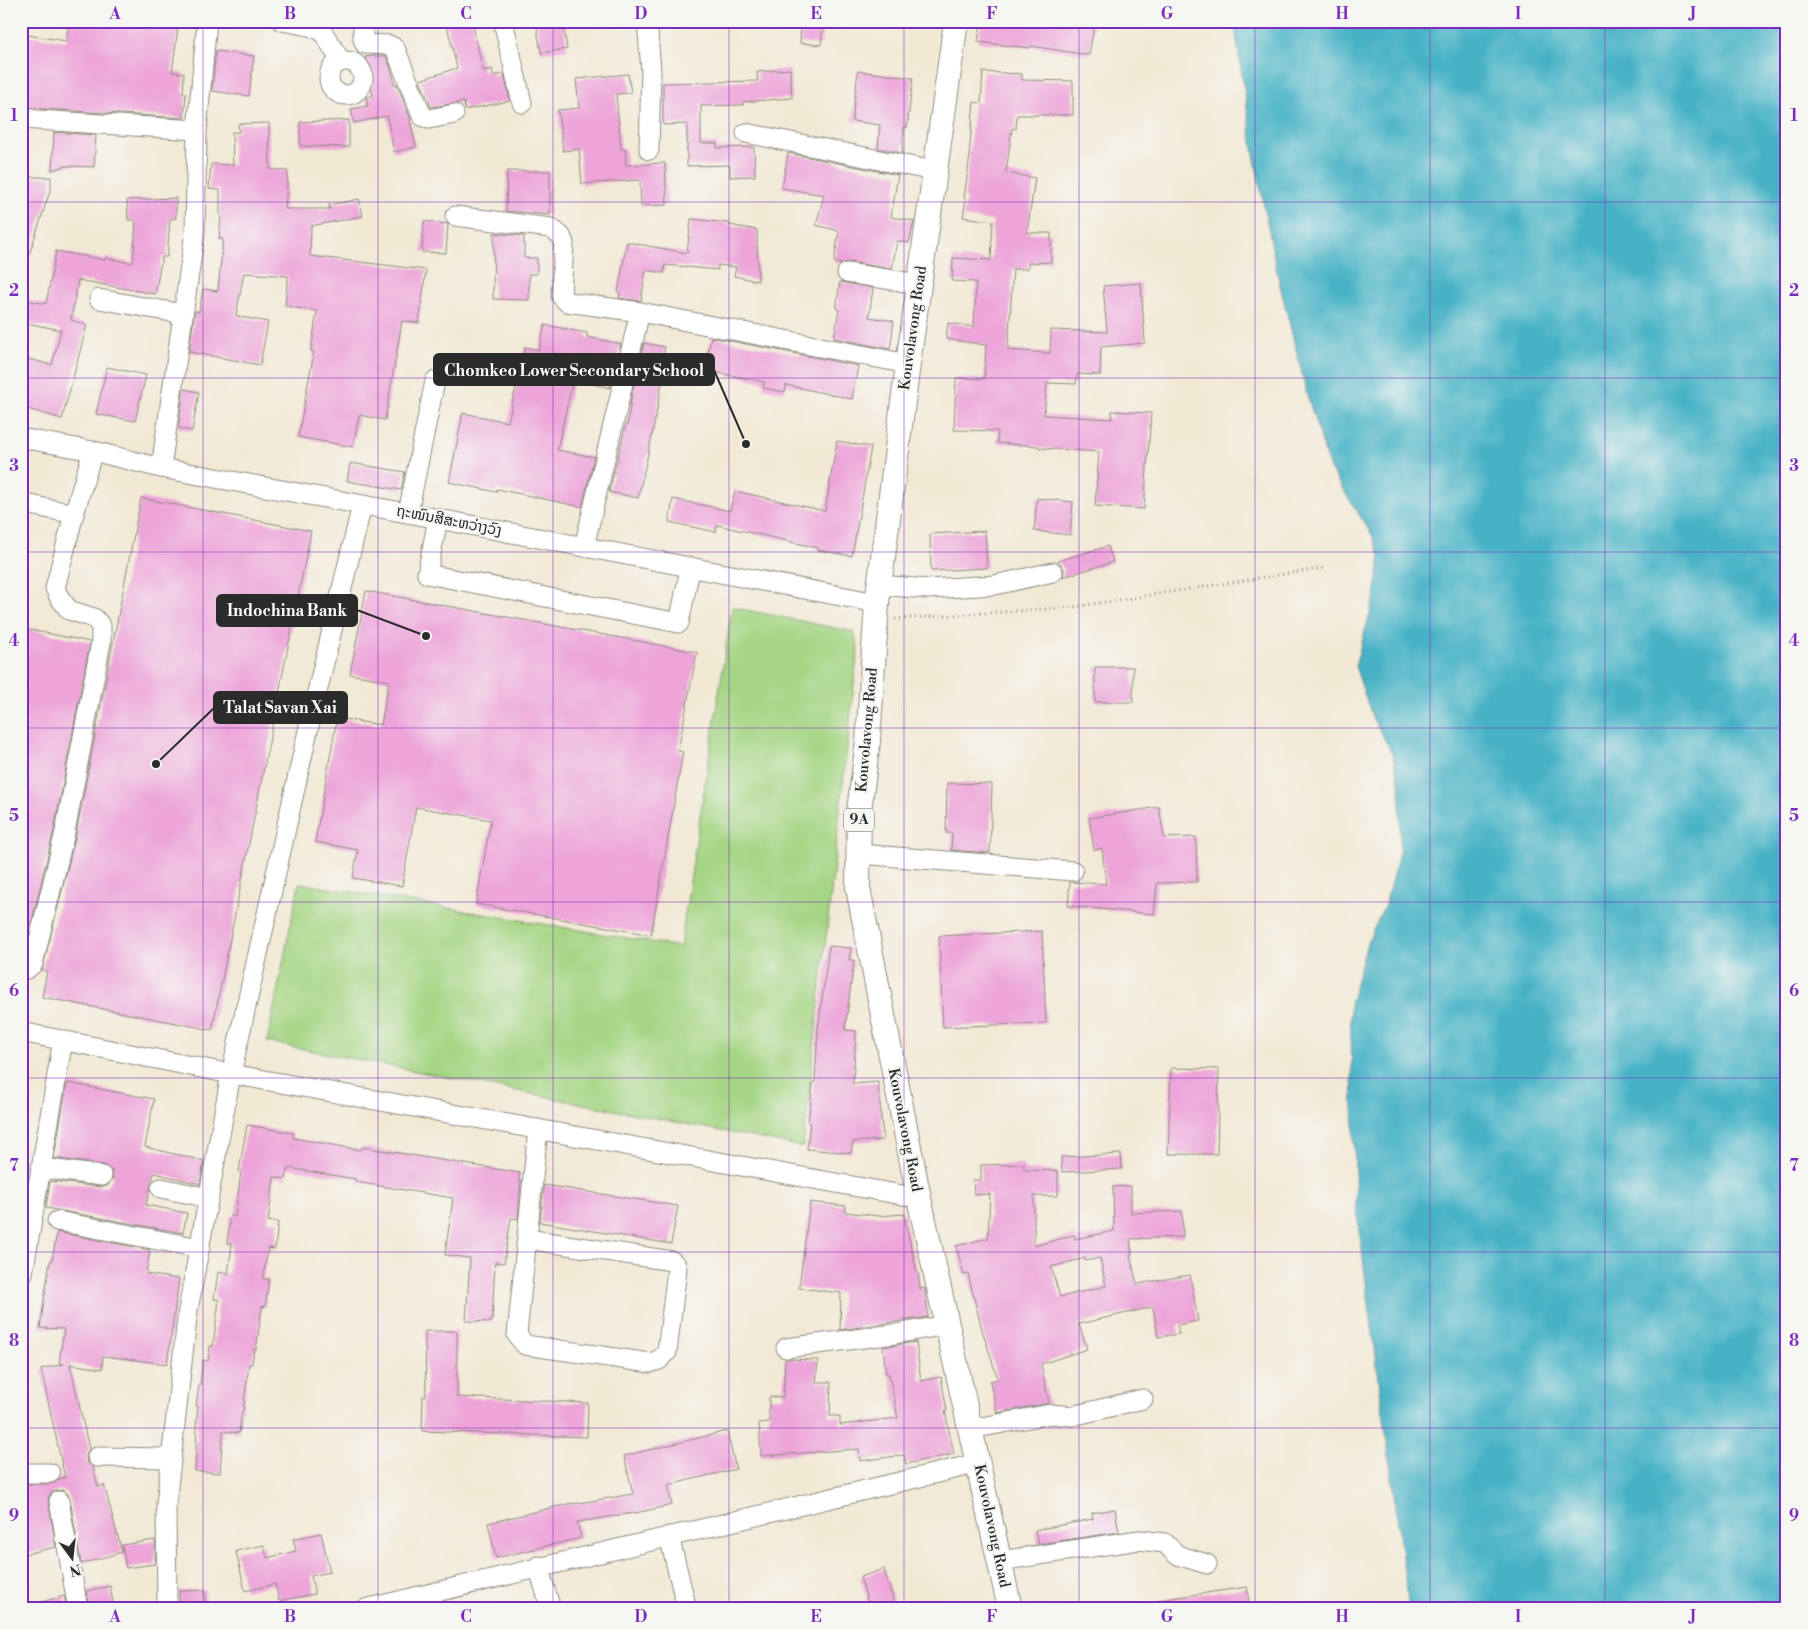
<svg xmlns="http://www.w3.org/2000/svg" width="1808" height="1630" viewBox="0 0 1808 1630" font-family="'Libre Bodoni','Noto Sans Lao',serif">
	<rect width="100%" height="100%" fill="#f6f6f2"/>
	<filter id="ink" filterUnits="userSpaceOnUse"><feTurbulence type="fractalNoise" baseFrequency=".02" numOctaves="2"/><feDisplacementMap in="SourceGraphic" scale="10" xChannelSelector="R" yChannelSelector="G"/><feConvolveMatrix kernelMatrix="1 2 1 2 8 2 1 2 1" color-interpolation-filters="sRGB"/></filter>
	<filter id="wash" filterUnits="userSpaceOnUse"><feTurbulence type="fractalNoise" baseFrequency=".0096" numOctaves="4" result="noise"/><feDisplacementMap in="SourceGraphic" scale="20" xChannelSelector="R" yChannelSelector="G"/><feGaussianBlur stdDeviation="1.12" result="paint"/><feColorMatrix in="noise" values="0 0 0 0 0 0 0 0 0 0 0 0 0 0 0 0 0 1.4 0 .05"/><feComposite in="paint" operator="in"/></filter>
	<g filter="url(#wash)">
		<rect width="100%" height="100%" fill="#f2e9d5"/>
		<!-- green -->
		<path fill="#a4d583" stroke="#688057" d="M 732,607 L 854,632 L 858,648 L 803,1147 L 267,1042 L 299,883 L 680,947 Z"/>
		<!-- water -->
		<path fill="#47b2c6" stroke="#396e78" d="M 1234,21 L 1787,21 L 1787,1609 L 1409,1609 L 1356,1205 L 1350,1005 L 1367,943 L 1385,905 L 1400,849 L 1400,785 L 1392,752 L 1373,719 L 1355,666 L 1375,596 L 1380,556 L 1372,535 L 1330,469 L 1308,398 L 1277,273 L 1253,149 Z"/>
		<g id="blocks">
			<!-- building -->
			<g fill="#eda4d9" fill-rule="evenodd">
				<path d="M 69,21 L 169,21 L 168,27 L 178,28 L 172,72 L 184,73 L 183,93 L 186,93 L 184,118 L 43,109 L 21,106 L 21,89 L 27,55 L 21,55 L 21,34 L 66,41 Z"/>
				<path d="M 446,21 L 472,21 L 483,71 L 492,69 L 493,76 L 504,74 L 510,101 L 465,110 L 464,102 L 431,107 L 420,80 L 457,68 Z"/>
				<path d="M 536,21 L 563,21 L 567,49 L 541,53 Z"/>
				<path d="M 801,21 L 823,21 L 821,45 L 800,43 Z"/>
				<path d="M 981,21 L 1010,21 L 1029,24 L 1029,21 L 1095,21 L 1089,55 L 1031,46 L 1030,48 L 978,42 Z"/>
				<path d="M 216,51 L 254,56 L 249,96 L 212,91 Z"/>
				<path d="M 373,56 L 386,56 L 391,69 L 395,85 L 397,84 L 411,120 L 410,121 L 416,147 L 394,152 L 387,116 L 354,123 L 351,109 L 368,106 L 366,97 L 373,96 L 365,57 Z"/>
				<path d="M 790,69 L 792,98 L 743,102 L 743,105 L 701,106 L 701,143 L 717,143 L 717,148 L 754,147 L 755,176 L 730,177 L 730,165 L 687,166 L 687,124 L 663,125 L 663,83 L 758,81 L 757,72 Z"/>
				<path d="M 858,71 L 913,78 L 907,128 L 904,127 L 902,153 L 878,148 L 880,125 L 852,121 Z"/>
				<path d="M 983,72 L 1022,74 L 1022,80 L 1073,81 L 1073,115 L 1017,115 L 1016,129 L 1012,128 L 1006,173 L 1035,178 L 1027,233 L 1051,233 L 1051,262 L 1028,263 L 1028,269 L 1013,269 L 1008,350 L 1050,353 L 1051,330 L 1107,332 L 1103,286 L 1141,283 L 1145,343 L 1101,347 L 1100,375 L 1077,374 L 1076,384 L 1047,383 L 1044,415 L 1112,419 L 1112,411 L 1151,413 L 1144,509 L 1095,506 L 1099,452 L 1039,448 L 1039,446 L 997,443 L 998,431 L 954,430 L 956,378 L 984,379 L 986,345 L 946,339 L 948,323 L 974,327 L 976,282 L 952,281 L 953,258 L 991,260 L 993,221 L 963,217 L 966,199 L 964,198 L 970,155 L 969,155 L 974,102 L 981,103 Z"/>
				<path d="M 628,74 L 631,93 L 616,94 L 621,149 L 625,149 L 626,165 L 665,163 L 667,205 L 641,206 L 640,180 L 582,184 L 579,149 L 563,151 L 558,110 L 579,108 L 576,79 Z"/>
				<path d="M 349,120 L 349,147 L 300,146 L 300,122 Z"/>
				<path d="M 269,123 L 270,169 L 288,171 L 285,209 L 330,209 L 329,205 L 359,199 L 363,216 L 311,226 L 310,256 L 426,270 L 419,323 L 402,321 L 385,420 L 359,415 L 353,447 L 298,437 L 314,352 L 311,351 L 317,311 L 285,306 L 288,276 L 244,273 L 236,316 L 268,322 L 260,365 L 189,352 L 195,311 L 199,312 L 203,289 L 218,291 L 223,239 L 219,239 L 221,216 L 220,216 L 220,190 L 209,189 L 211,164 L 233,165 L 232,132 L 239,132 L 238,124 Z"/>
				<path d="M 54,132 L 96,135 L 94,167 L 66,166 L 52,170 Z"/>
				<path d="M 788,153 L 898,175 L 891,217 L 914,221 L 909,243 L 897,241 L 892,269 L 849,262 L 841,264 L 834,262 L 839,231 L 816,225 L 824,195 L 782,188 Z"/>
				<path d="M 507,171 L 550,171 L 550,215 L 506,211 Z"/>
				<path d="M 21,177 L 51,177 L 51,188 L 24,270 L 21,269 Z"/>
				<path d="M 176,198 L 176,218 L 170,219 L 167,257 L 162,257 L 155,294 L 78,280 L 71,320 L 87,325 L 62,419 L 21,407 L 21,357 L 52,365 L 61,330 L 21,322 L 21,299 L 46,304 L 56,251 L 105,260 L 105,258 L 133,263 L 136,220 L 128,220 L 127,200 Z"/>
				<path d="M 691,219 L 729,223 L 729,225 L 757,230 L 758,281 L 734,276 L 736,267 L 718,265 L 718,270 L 665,265 L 664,273 L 646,270 L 641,301 L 619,298 L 620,293 L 618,292 L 627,242 L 687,253 Z"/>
				<path d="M 424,221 L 448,224 L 446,253 L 422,252 Z"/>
				<path d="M 494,233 L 524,236 L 524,258 L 537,258 L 537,274 L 529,274 L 529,300 L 493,299 Z"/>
				<path d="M 840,282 L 873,288 L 869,317 L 894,321 L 890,349 L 834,338 L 839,309 L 836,309 Z"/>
				<path d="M 545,325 L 587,333 L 587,337 L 621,344 L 610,388 L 573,380 L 557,450 L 594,457 L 582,507 L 497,489 L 496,492 L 449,482 L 463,413 L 508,422 L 525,347 L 539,350 Z"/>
				<path d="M 711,337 L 858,366 L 852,399 L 786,385 L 785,392 L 763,388 L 764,382 L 704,370 Z"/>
				<path d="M 644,343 L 665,347 L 659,376 L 663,377 L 652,436 L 638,498 L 609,492 L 626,424 L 627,425 L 632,392 Z"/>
				<path d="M 107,367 L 146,375 L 135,421 L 96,414 Z"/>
				<path d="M 184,389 L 199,392 L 192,431 L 178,428 Z"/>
				<path d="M 837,441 L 871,447 L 852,556 L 818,550 L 818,548 L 717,525 L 716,532 L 669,522 L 673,499 L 730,511 L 735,491 L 825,511 Z"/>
				<path d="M 350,463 L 405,472 L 401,490 L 347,481 Z"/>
				<path d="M 141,498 L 311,531 L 212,1030 L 42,997 L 47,971 L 42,970 L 76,834 Z"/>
				<path d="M 1037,498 L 1073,502 L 1070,535 L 1034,531 Z"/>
				<path d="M 985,531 L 987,568 L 931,571 L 930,534 Z"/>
				<path d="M 1108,546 L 1113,562 L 1063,577 L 1064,569 L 1058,561 Z"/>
				<path d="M 366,591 L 697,652 L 678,751 L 683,752 L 651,935 L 476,904 L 491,820 L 416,807 L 402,886 L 353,878 L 358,850 L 315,842 L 337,718 L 381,725 L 389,681 L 350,674 Z"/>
				<path d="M 21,628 L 90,642 L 54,830 L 23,958 L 21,959 Z"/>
				<rect x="1095" y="667" width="38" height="35"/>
				<path d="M 947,783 L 992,784 L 990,853 L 951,850 L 952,833 L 946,833 Z"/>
				<path d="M 1159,807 L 1164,838 L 1196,837 L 1197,882 L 1157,883 L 1154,914 L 1068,906 L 1070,882 L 1106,884 L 1102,848 L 1094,850 L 1089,818 Z"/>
				<path d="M 1042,931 L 1046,1023 L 943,1027 L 939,936 Z"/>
				<path d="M 829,946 L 851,948 L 849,960 L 854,960 L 845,1030 L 856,1031 L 853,1084 L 878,1082 L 883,1140 L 853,1142 L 851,1153 L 807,1149 L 810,1123 L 808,1123 L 813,1082 L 815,1082 L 818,1029 Z"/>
				<path d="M 1171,1068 L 1219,1069 L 1217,1154 L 1168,1154 Z"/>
				<path d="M 67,1083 L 154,1099 L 145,1147 L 204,1161 L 200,1184 L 154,1173 L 146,1205 L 187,1213 L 183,1233 L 46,1208 L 50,1181 L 101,1187 L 107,1186 L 113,1178 L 112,1171 L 104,1165 L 54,1158 Z"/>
				<path d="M 247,1125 L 293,1133 L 293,1138 L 361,1150 L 362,1147 L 520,1173 L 519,1181 L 521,1181 L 518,1219 L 511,1218 L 504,1263 L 495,1262 L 492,1322 L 466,1321 L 470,1258 L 445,1255 L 453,1198 L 356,1182 L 356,1179 L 288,1168 L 286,1179 L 274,1177 L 268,1221 L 278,1222 L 275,1249 L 268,1248 L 263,1279 L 269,1279 L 265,1307 L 262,1306 L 256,1350 L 254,1349 L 252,1364 L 249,1364 L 243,1411 L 242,1411 L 239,1433 L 223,1431 L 220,1473 L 195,1471 L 197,1428 L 196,1428 L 198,1406 L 196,1406 L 199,1385 L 200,1385 L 203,1360 L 208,1361 L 210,1346 L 213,1346 L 219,1300 L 214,1299 L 218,1272 L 228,1274 L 232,1244 L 227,1243 L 230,1216 L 235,1217 L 241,1172 L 239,1171 Z"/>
				<path d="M 1121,1154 L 1122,1169 L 1062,1172 L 1061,1157 Z"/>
				<path d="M 1024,1164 L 1024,1170 L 1058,1171 L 1058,1196 L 1034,1196 L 1034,1246 L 1074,1235 L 1075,1239 L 1114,1231 L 1113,1187 L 1131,1186 L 1131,1213 L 1182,1211 L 1183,1237 L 1130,1239 L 1132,1255 L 1130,1255 L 1137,1284 L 1190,1275 L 1198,1321 L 1177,1325 L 1179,1334 L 1158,1337 L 1153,1307 L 1079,1324 L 1087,1349 L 1041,1364 L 1049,1403 L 997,1413 L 990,1381 L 998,1379 L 982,1330 L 968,1274 L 964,1275 L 956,1246 L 988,1238 L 990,1194 L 974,1195 L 973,1180 L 981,1180 L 981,1165 ZM 1085,1258 L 1085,1261 L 1100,1258 L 1106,1286 L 1060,1297 L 1051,1267 Z"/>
				<path d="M 544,1185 L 678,1206 L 671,1244 L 540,1222 Z"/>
				<path d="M 810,1202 L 846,1206 L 845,1212 L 879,1216 L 905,1214 L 905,1222 L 917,1272 L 918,1272 L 920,1289 L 925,1288 L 928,1317 L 840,1330 L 841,1293 L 799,1288 Z"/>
				<path d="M 57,1232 L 150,1250 L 146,1274 L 179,1279 L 167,1364 L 103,1356 L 102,1369 L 70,1364 L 89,1449 L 86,1456 L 87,1462 L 93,1467 L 98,1487 L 104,1485 L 122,1552 L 81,1564 L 70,1499 L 67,1493 L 62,1490 L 52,1492 L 48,1498 L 56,1547 L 21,1555 L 21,1484 L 50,1484 L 56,1482 L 60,1478 L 65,1478 L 41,1369 L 64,1364 L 59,1363 L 64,1329 L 40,1328 L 50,1261 L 52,1261 Z"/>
				<path d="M 425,1331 L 457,1331 L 457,1397 L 588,1403 L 587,1437 L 422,1431 L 423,1396 L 426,1396 Z"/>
				<path d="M 916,1342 L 921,1381 L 941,1377 L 947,1411 L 945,1411 L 954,1454 L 906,1464 L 904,1455 L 860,1461 L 859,1449 L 761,1456 L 759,1423 L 769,1422 L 769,1397 L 783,1397 L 785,1359 L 818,1360 L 816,1382 L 831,1382 L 830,1416 L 840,1416 L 840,1425 L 898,1418 L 889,1374 L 886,1374 L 883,1347 Z"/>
				<path d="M 727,1431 L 736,1469 L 668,1485 L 672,1505 L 640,1512 L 577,1522 L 581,1538 L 496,1558 L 488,1523 L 572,1503 L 573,1504 L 633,1494 L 624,1456 Z"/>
				<path d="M 1115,1509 L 1119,1532 L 1038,1544 L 1035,1530 L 1093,1519 L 1092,1513 Z"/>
				<path d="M 321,1533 L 330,1572 L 311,1576 L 315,1594 L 279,1601 L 275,1584 L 245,1591 L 236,1551 L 264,1545 L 267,1558 L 296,1551 L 293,1539 Z"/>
				<path d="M 155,1540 L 155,1564 L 126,1568 L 122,1545 Z"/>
				<path d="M 884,1569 L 896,1609 L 870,1609 L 860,1577 Z"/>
				<path d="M 110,1586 L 114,1609 L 89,1609 L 86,1591 Z"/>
				<path d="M 1247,1587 L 1250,1609 L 1159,1609 L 1159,1600 Z"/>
				<path d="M 205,1590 L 206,1609 L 180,1609 L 179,1591 Z"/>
				<path d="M 64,1596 L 67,1609 L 38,1609 L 37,1603 Z"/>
			</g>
		</g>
	</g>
	<g filter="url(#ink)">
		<use href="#blocks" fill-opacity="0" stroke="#8e8a80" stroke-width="1"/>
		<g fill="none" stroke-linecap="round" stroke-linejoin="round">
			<defs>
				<g id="minor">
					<path d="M 282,21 L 309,26 L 322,31 L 341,61"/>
					<path d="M 363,21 L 363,39 L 365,44 L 389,45 L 395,48 L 422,116 L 429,119 L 454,114"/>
					<path d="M 503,21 L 522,103"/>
					<path d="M 647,21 L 651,71 L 649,150"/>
					<circle cx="346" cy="78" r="17"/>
					<path d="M 21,119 L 197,130"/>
					<path d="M 746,133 L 934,171"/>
					<path d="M 455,216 L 551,228 L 561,236 L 564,243 L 561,296 L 567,302 L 640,312 L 908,364"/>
					<path d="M 847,273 L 919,284"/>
					<path d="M 99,299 L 183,314"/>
					<path d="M 21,438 L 93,451 L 161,468 L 418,515 L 877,603"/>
					<path d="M 161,468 L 195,232 L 197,130 L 207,21"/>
					<path d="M 21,503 L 74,514"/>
					<path d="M 408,513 L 435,381"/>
					<path d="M 438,519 L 427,574 L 679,623 L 690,569"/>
					<path d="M 584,547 L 640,312"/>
					<path d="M 879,585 L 928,589 L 995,585 L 1053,572"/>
					<path d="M 859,854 L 1073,871"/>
					<path d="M 21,970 L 27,969 L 33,964 L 65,832 L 101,642 L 101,626 L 94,618 L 69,610 L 59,597 L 55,588 L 74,514 L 93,451"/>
					<path d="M 21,1032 L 231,1074 L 919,1198"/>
					<path d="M 41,1168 L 102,1176"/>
					<path d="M 161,1188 L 209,1198"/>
					<path d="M 57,1221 L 200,1248"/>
					<path d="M 527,1239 L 672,1261 L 676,1265 L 677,1269 L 667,1352 L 659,1360 L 650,1363 L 525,1345 L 517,1335 L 538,1129"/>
					<path d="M 23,1273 L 63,1040"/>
					<path d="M 786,1348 L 895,1334 L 947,1325"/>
					<path d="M 971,1429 L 1051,1414 L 1072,1416 L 1143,1399"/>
					<path d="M 97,1457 L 171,1458"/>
					<path d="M 21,1473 L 50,1473"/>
					<path d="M 59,1501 L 78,1609"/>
					<path d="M 669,1536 L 687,1609"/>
					<path d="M 1000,1561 L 1139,1540 L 1165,1543 L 1177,1555 L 1207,1564"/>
					<path d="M 538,1566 L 551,1609"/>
					<path d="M 167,1609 L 166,1504 L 188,1310 L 231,1074 L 309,726 L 362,505"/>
					<path d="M 365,1609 L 979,1463"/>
				</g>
				<path id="major" d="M 956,21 L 908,364 L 877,603 L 868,741 L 859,811 L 858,888 L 919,1198 L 1010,1609"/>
			</defs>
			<!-- minor casing -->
			<use href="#minor" stroke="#8e8a80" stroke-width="21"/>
			<!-- major casing -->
			<use href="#major" stroke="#8e8a80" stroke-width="26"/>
			<!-- path -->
			<path stroke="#8e8a80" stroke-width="3" stroke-dasharray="1 4" stroke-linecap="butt" d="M 895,619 L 1074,607 L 1324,568"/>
			<!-- minor -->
			<use href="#minor" stroke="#fff" stroke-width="19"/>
			<!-- major -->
			<use href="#major" stroke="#fff" stroke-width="24"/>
		</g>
	</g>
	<!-- grid -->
	<path fill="none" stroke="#7b2cbf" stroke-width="1" stroke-opacity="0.55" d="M 203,21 L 203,1609M 378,21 L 378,1609M 553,21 L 553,1609M 729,21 L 729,1609M 904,21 L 904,1609M 1079,21 L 1079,1609M 1255,21 L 1255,1609M 1430,21 L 1430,1609M 1605,21 L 1605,1609M 21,202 L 1787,202M 21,378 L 1787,378M 21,552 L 1787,552M 21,728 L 1787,728M 21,902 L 1787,902M 21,1078 L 1787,1078M 21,1252 L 1787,1252M 21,1428 L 1787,1428"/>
	<g text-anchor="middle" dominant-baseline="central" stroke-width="4" stroke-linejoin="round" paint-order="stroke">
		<!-- shield labels -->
		<rect fill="#f6f6f2" stroke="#686867" stroke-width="1" x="844" y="808.5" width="30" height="23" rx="4"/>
		<g font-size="14" font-weight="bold" fill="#2b2b2b">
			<text x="859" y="820">9A</text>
		</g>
		<!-- street labels -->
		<g font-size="15" fill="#2b2b2b" stroke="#f6f6f2">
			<text transform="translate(913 328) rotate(-82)">Kouvolavong Road</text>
			<text transform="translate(449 521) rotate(11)">ຖະໜົນສີສະຫວ່າງວົງ</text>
			<text transform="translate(867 730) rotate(-85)">Kouvolavong Road</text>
			<text transform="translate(905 1130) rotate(79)">Kouvolavong Road</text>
			<text transform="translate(992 1526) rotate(78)">Kouvolavong Road</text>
		</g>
	</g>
	<!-- callouts -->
	<path fill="none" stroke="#2b2b2b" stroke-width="2" d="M746 444L714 370M426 636L357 610M156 764L214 708"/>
	<g fill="#2b2b2b" stroke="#f6f6f2" stroke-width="2">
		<circle cx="746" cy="444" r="5"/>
		<circle cx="426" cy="636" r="5"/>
		<circle cx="156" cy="764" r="5"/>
	</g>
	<g fill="#2b2b2b" stroke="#2b2b2b" stroke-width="2">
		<rect x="434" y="354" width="280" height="31" rx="5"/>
		<rect x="217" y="595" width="140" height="31" rx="5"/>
		<rect x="214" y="692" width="133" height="31" rx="5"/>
	</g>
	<g font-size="16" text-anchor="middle" font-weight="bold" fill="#fff">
		<text x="574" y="376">Chomkeo Lower Secondary School</text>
		<text x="287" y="616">Indochina Bank</text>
		<text x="280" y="713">Talat Savan Xai</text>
	</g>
	<!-- margin -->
	<rect width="1808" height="1630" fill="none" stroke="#f6f6f2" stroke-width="55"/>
	<!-- north arrow -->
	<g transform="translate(72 1558) rotate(165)" stroke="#f6f6f2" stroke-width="4" paint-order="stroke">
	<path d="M0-4L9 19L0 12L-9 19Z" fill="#2b2b2b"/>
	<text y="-8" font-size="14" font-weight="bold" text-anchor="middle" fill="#2b2b2b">N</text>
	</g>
	<rect x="28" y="28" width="1752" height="1574" fill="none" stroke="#7b2cbf" stroke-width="2"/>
	<g font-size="16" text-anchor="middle" font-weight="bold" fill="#7b2cbf">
		<text x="115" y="19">A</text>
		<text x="290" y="19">B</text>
		<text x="466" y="19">C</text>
		<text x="641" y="19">D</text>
		<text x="816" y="19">E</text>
		<text x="992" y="19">F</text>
		<text x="1167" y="19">G</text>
		<text x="1342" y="19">H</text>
		<text x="1518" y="19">I</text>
		<text x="1693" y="19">J</text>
		<text x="14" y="121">1</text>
		<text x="1794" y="121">1</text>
		<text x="14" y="296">2</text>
		<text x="1794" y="296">2</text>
		<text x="14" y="471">3</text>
		<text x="1794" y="471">3</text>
		<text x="14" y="646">4</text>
		<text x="1794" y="646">4</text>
		<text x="14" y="821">5</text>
		<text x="1794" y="821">5</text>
		<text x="14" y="996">6</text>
		<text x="1794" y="996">6</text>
		<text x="14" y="1171">7</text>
		<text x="1794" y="1171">7</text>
		<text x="14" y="1346">8</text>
		<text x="1794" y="1346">8</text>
		<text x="14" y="1521">9</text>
		<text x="1794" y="1521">9</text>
		<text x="115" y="1622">A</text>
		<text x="290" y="1622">B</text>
		<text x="466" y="1622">C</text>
		<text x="641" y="1622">D</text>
		<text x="816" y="1622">E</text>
		<text x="992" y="1622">F</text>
		<text x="1167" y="1622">G</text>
		<text x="1342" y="1622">H</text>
		<text x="1518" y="1622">I</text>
		<text x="1693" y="1622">J</text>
	</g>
</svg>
